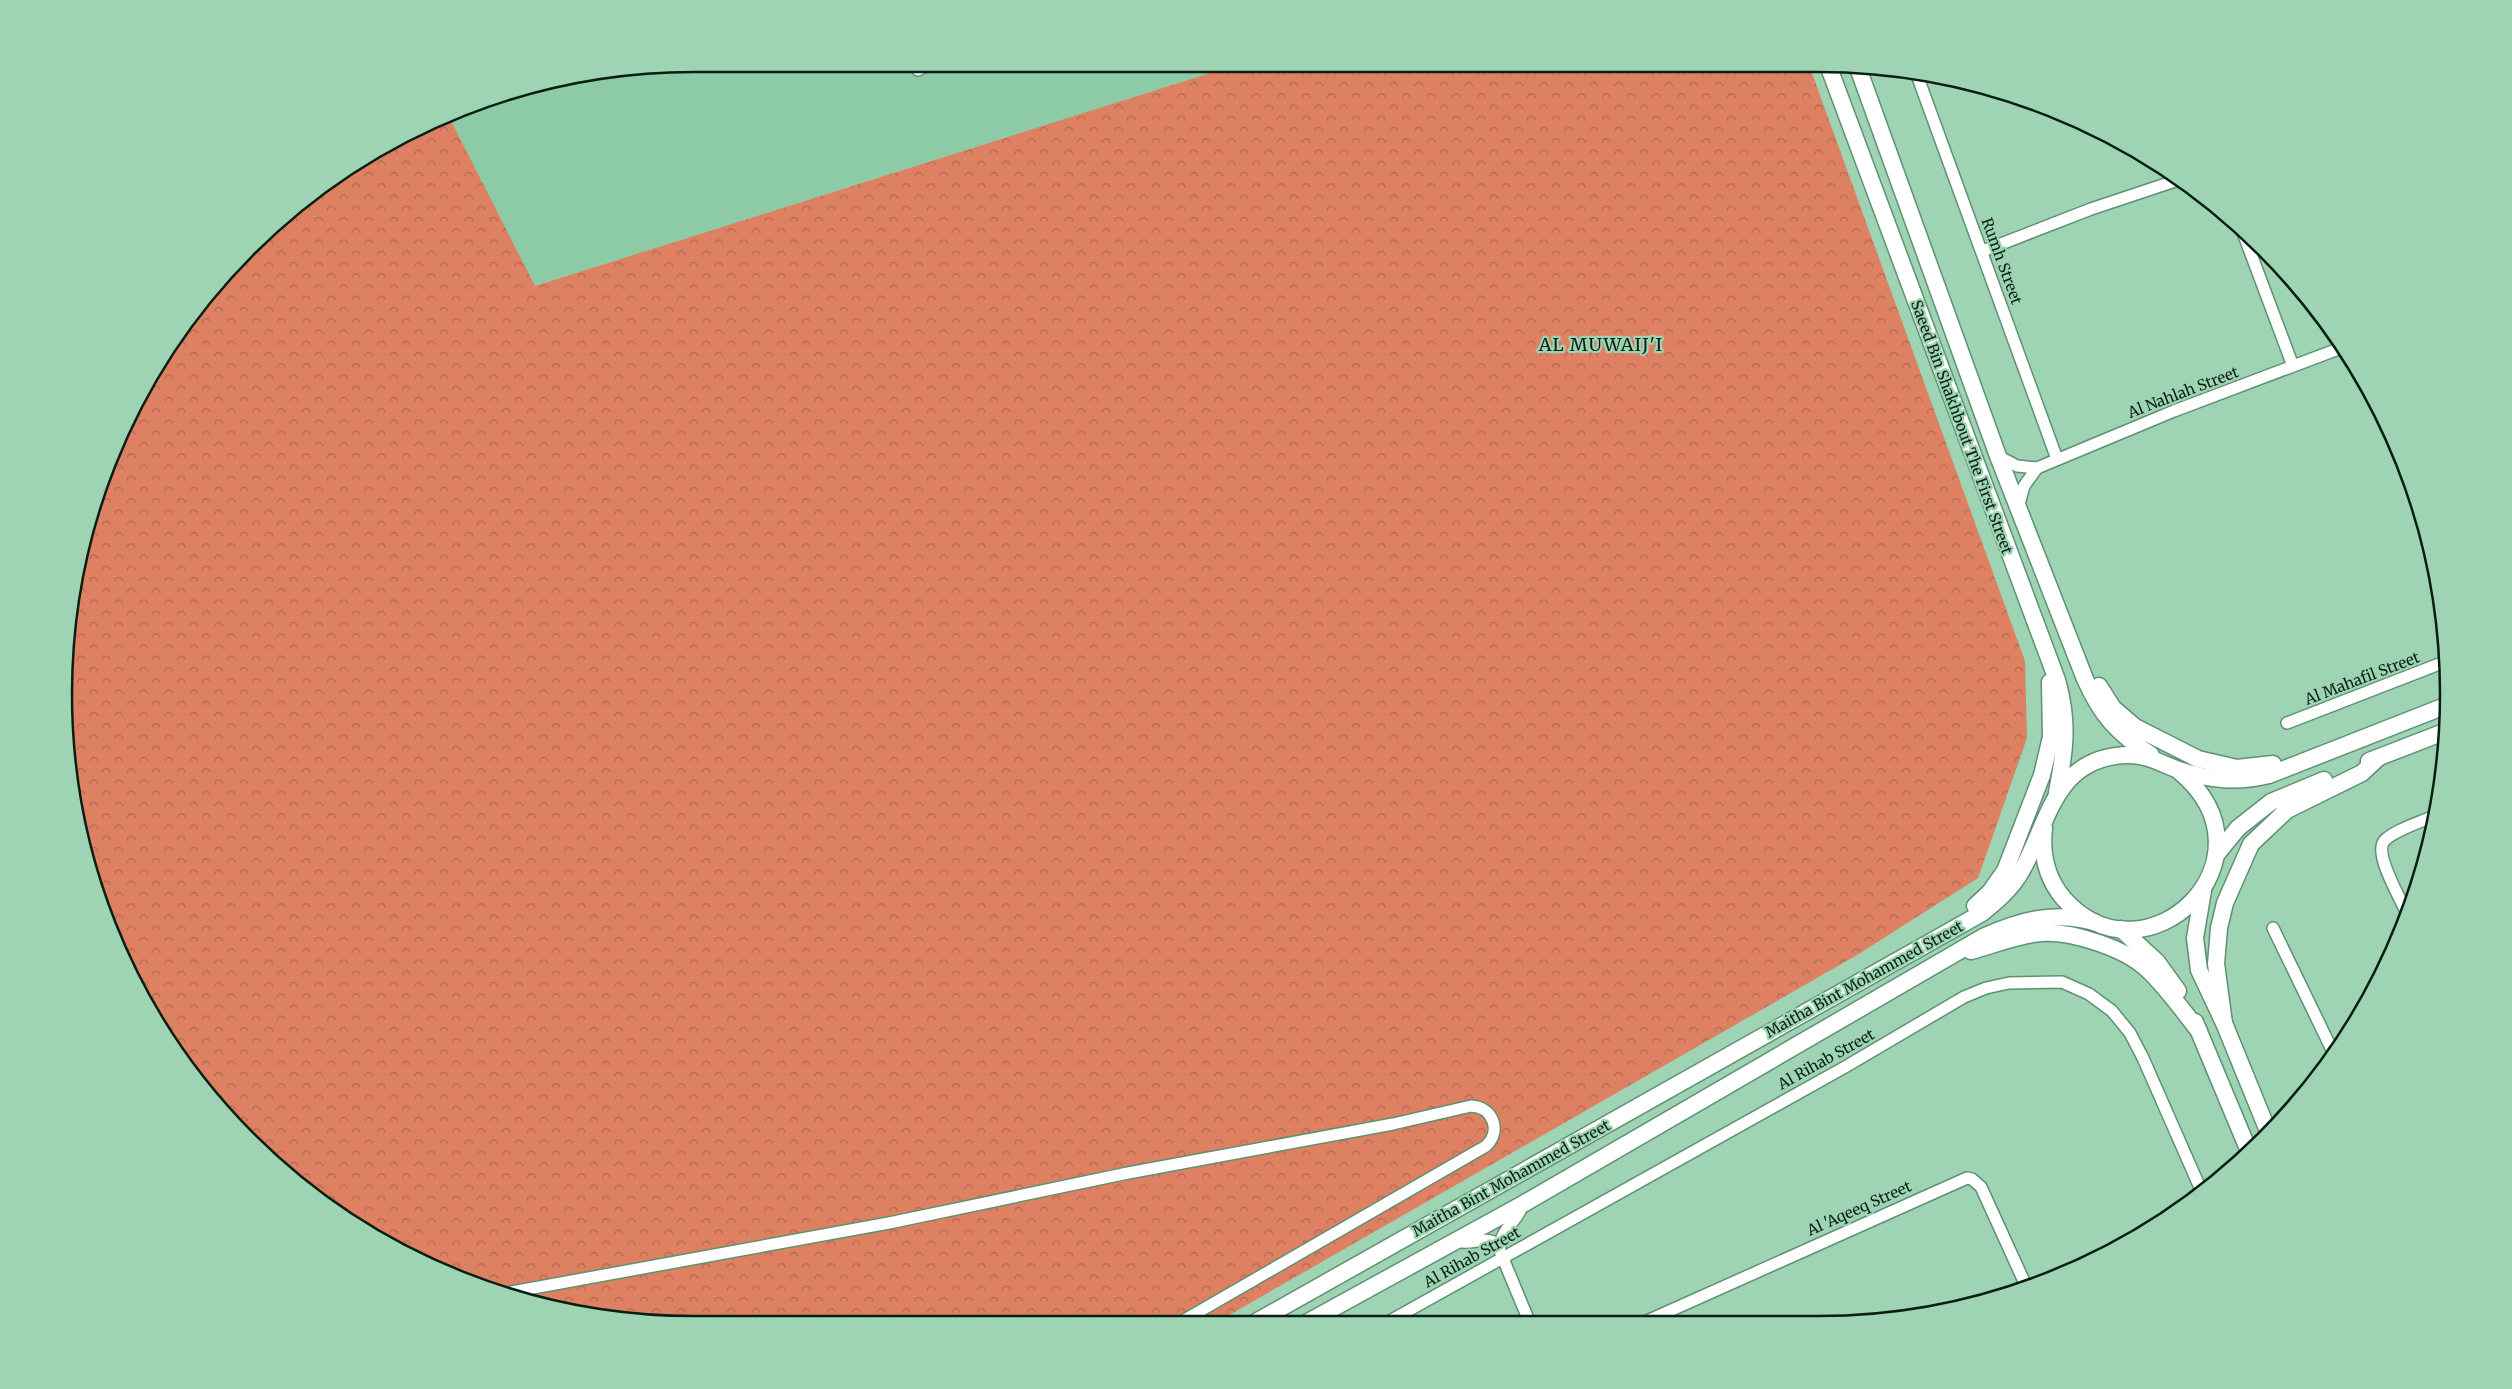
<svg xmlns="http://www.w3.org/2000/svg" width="2512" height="1389" viewBox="0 0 2512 1389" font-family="Merriweather,serif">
	<defs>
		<pattern id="forest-crowns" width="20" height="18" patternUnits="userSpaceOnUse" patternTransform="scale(1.25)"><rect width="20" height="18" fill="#de8062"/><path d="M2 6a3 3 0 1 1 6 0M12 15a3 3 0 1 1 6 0" fill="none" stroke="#b26850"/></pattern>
	</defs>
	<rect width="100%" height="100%" fill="#9ed3b3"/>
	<!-- built -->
	<path fill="#8dcaa6" d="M 694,64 L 1239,64 L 534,286 L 449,117 L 491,97 L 572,76 Z"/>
	<!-- forest -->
	<path fill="url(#forest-crowns)" d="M 1239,64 L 1500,65 L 1502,71 L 1525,65 L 1809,65 L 2025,661 L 2027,738 L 1978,878 L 1857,955 L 1217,1322 L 654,1324 L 531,1304 L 379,1241 L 310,1195 L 220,1111 L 170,1045 L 112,936 L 85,857 L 65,736 L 65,653 L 85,532 L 112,453 L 170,344 L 220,278 L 310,194 L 379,148 L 449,117 L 535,286 Z"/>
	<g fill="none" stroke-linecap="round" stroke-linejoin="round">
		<defs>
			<g id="street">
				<path d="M 918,70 L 930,64"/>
				<path d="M 1917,75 L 2057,459"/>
				<path d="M 2242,230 L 2293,366"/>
				<path d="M 1983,251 L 2091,209 L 2178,180"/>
				<path d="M 1998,456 L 2017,466 L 2037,468 L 2174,411 L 2341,348"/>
				<path d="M 2018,508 L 2024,486 L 2037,468"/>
				<path d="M 2287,723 L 2447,661"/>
				<path d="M 2407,914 C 2401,899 2372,852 2385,840 C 2397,829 2419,823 2434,816"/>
				<path d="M 2273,928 L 2333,1052"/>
				<path d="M 1456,1241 C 1471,1246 1485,1235 1497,1244 L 1529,1321"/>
				<path d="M 1500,1247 C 1501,1228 1518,1222 1523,1204"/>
				<path d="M 506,1293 L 889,1223 L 1128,1173 L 1393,1124 L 1471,1106 C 1493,1107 1502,1131 1486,1146 L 1181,1322"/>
				<path d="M 1647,1321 L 1967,1178 L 1972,1179 L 1981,1187 L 2027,1288"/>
				<path d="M 1388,1322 L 1845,1067 L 1964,997 L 1986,988 L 2009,983 L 2062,982 L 2089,994 L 2112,1011 L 2130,1033 L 2143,1058 L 2201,1190"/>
			</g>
			<g id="secondary">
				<path d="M 1828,65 L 2057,680 C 2069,722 2065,751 2057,792"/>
				<path d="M 1857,65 L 1998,456 L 2085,679 C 2101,715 2117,733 2151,755"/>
				<path d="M 2099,686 L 2113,708 L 2135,727 L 2198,759 L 2237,768 L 2273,764"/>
				<path d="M 2369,761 L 2444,732"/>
				<path d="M 2044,828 C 2041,854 2047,879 2064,899 C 2146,990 2283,859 2180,772"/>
				<path d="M 2216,855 L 2238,828 L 2271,802 L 2324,780"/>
				<path d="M 2203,891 L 2195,938 L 2199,970 L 2224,1023 L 2268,1131"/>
				<path d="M 1975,906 L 1990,892 L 2005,871 L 2042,775 L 2051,737 L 2050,682"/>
				<path d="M 2121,929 L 2157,962 L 2178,991"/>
				<path d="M 1971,951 C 1994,945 2017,935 2041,933 C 2072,931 2125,948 2148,970 C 2167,988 2183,1011 2199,1031"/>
				<path d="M 2195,1022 L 2248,1149"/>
				<path d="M 2224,1023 L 2216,964 L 2219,928 L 2225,903 L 2251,844 L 2287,810 L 2362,773 L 2378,758"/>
				<path d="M 1256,1322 L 1982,913 C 1997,901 2011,889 2021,872 C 2049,823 2053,759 2125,755 C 2146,754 2160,763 2179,770 C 2210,780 2237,783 2269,775 L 2445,706"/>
				<path d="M 1308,1322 L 1523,1204 L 1985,936 C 2022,920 2055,911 2094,922"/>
			</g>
		</defs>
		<!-- street casing -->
		<use href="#street" stroke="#5e9174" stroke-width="14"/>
		<!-- secondary casing -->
		<use href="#secondary" stroke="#5e9174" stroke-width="19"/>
		<!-- street -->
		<use href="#street" stroke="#fff" stroke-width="11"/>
		<!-- secondary -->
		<use href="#secondary" stroke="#fff" stroke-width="16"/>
	</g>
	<g text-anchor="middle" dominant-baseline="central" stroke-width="4.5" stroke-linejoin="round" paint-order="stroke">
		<!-- street labels -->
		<g font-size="15" fill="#0a1f14" stroke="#9ed3b3">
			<text transform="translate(2002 261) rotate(70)">Rumh Street</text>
			<text transform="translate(2183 392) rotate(-21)">Al Nahlah Street</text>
			<text transform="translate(1962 427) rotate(70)">Saeed Bin Shakhbout The First Street</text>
			<text transform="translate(2362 678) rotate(-21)">Al Mahafil Street</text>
			<text transform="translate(1864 979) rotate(-29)">Maitha Bint Mohammed Street</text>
			<text transform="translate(1826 1059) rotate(-29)">Al Rihab Street</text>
			<text transform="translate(1511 1178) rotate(-29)">Maitha Bint Mohammed Street</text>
			<text transform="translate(1859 1208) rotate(-24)">Al 'Aqeeq Street</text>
			<text transform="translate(1472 1257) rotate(-29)">Al Rihab Street</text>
		</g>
		<!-- quarter labels -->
		<g font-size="18" letter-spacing="1" fill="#0a1f14" stroke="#9ed3b3">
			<text x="1601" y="344">AL MUWAIJ'I</text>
		</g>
	</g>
	<!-- crop -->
	<path d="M0 0H2512V1389H0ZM694 72H1818A622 622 0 0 1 2440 694V694A622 622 0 0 1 1818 1316H694A622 622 0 0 1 72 694V694A622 622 0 0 1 694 72Z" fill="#9ed3b3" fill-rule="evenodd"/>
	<path fill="none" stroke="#0a1f14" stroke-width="2.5" d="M694 72H1818A622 622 0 0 1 2440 694V694A622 622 0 0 1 1818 1316H694A622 622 0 0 1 72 694V694A622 622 0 0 1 694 72Z"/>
</svg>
